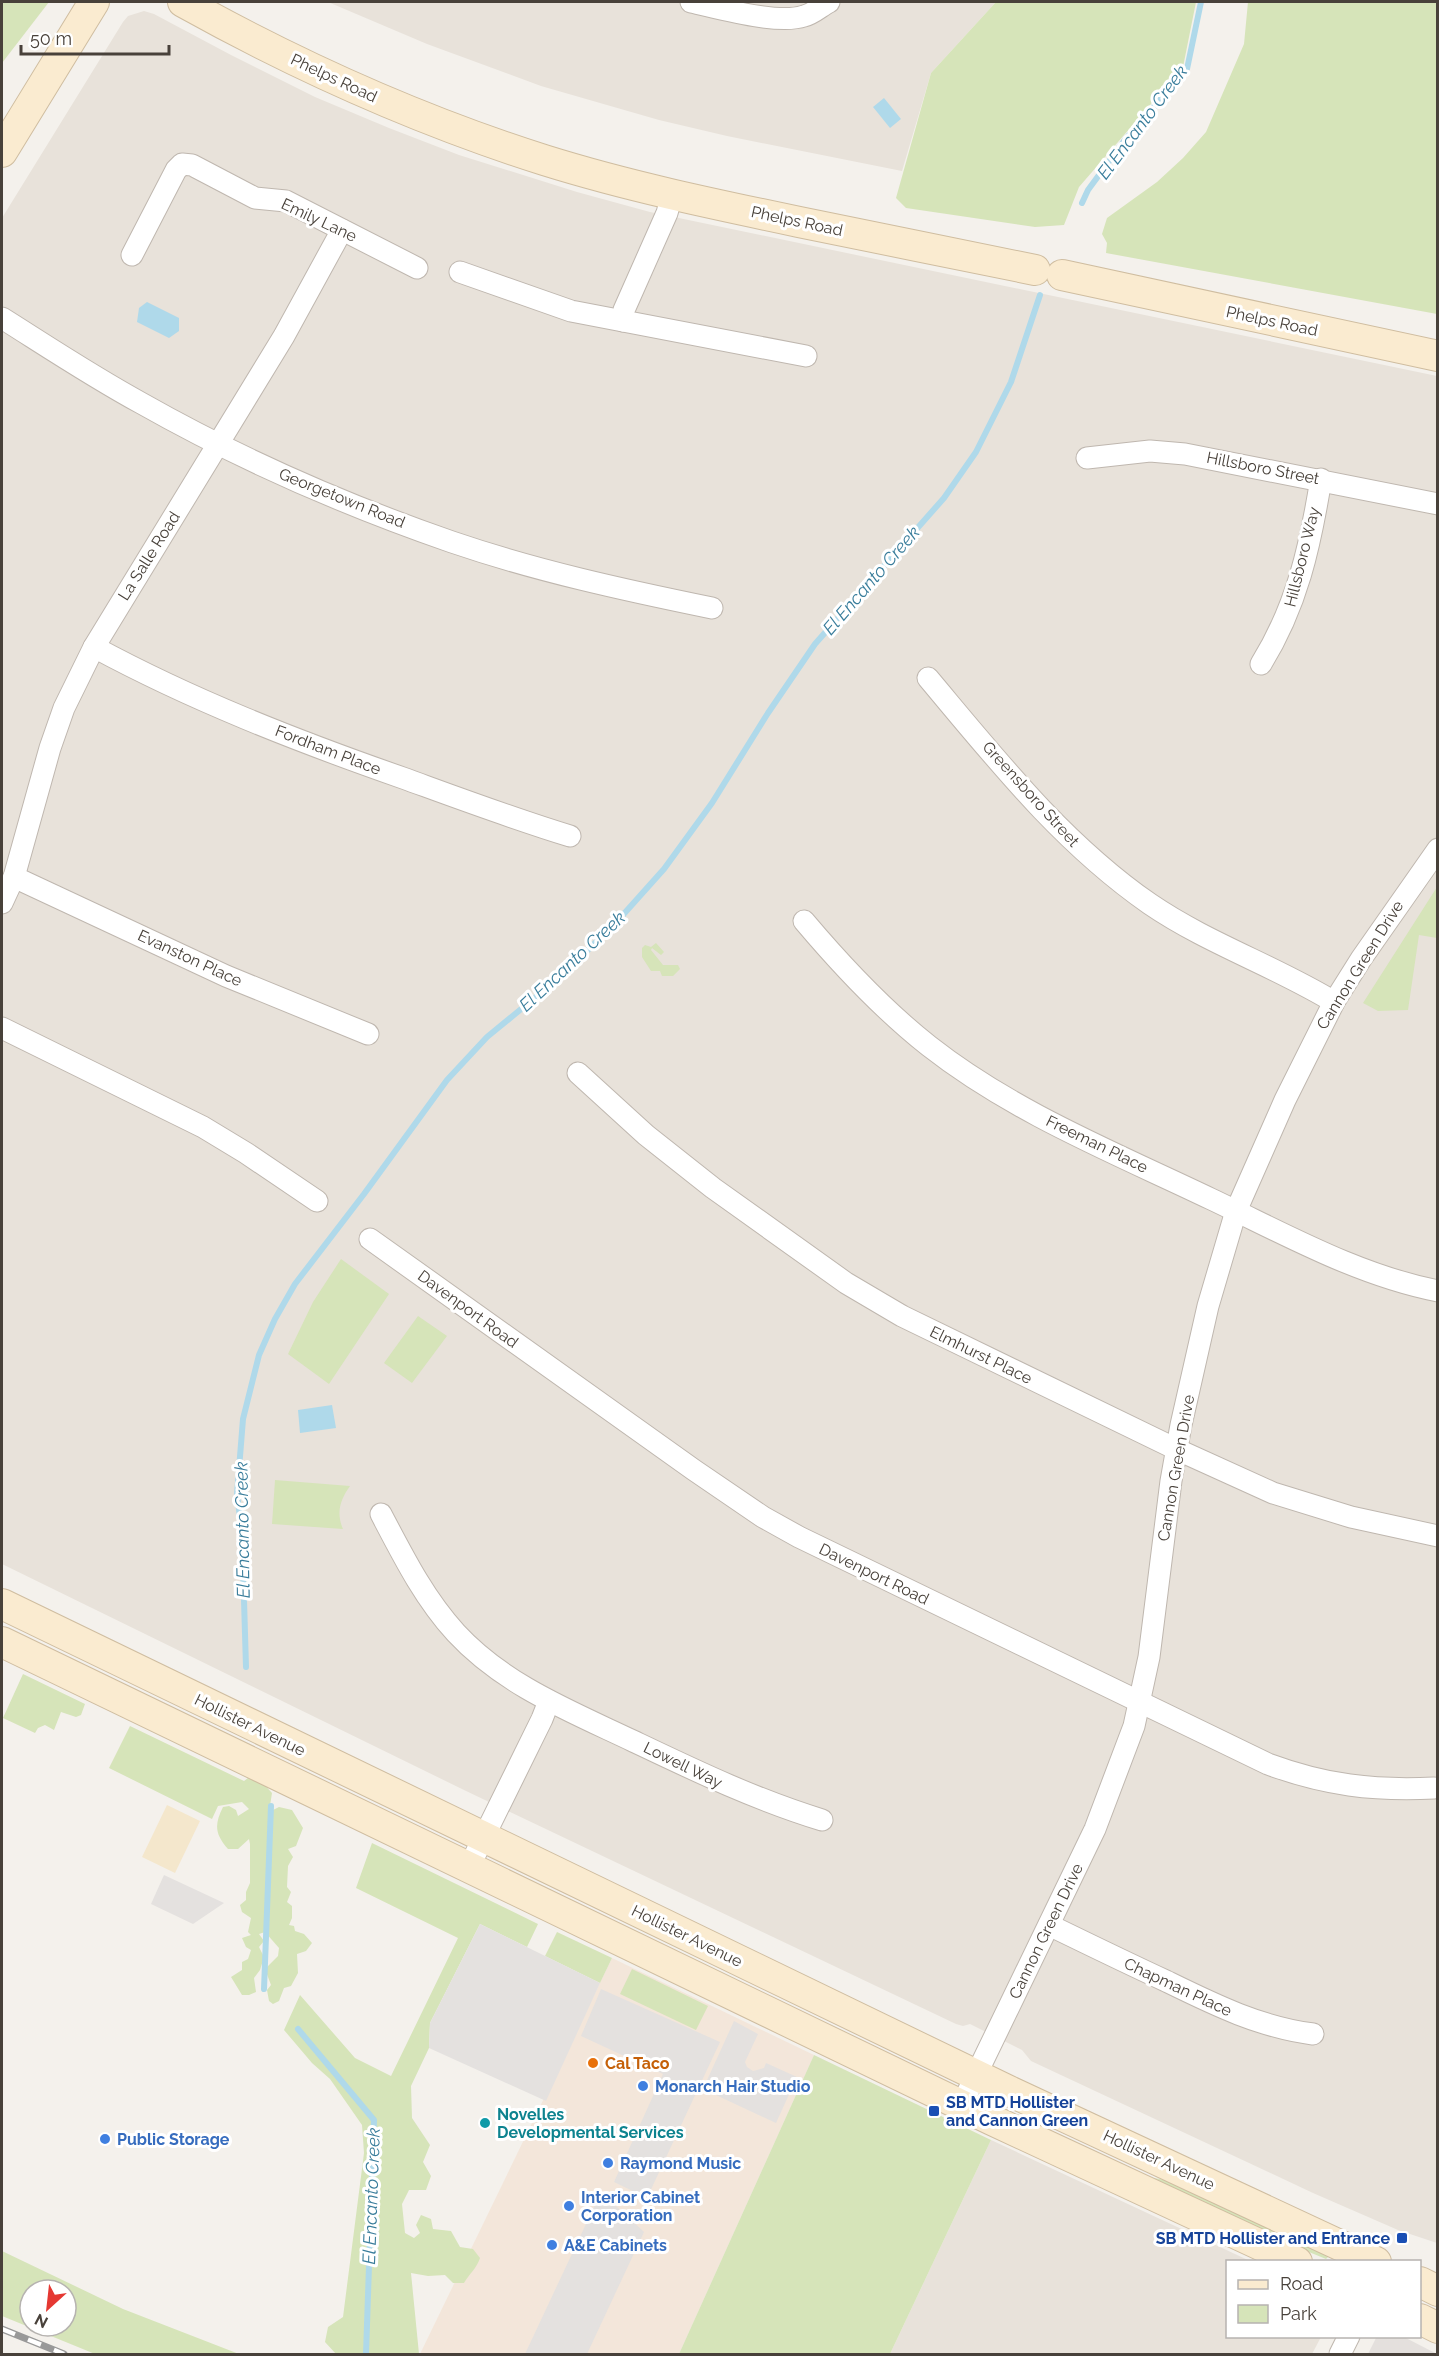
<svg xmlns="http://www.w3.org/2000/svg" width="1439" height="2356" viewBox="0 0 1439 2356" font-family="Raleway,sans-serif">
	<rect width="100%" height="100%" fill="#f4f1ec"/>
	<!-- residential -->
	<g fill="#e8e2da">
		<path d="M 328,2 L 996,2 L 931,73 L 902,171 L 727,136 L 659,120 L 541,86 L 427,44 Z"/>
		<path d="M 144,11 L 154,14 L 231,55 L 315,97 L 389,128 L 459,155 L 577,192 L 650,212 L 1437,376 L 1437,2243 L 1398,2230 L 1313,2193 L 1031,2061 L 1022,2050 L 970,2024 L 963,2026 L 956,2024 L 464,1790 L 2,1564 L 2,218 L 123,22 L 128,16 Z"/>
		<path d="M 991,2140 L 1250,2261 L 1228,2262 L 1228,2336 L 1321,2337 L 1312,2354 L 890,2354 Z"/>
	</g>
	<!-- commercial -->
	<path fill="#f3e6da" d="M 612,1958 L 814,2055 L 679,2354 L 420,2354 Z"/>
	<!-- industrial -->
	<path fill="#e4e0dd" d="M 1377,2336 L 1404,2337 L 1437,2354 L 1368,2354 Z"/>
	<!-- green -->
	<g fill="#d6e4b9" fill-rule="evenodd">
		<path d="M 2,2 L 49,2 L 2,63 Z"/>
		<path d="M 996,2 L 1196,2 L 1183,67 L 1079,187 L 1064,225 L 1035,227 L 906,208 L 896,198 L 931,73 Z"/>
		<path d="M 1248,2 L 1437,2 L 1437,314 L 1106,253 L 1107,243 L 1102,234 L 1107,218 L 1157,182 L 1183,158 L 1206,132 L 1244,44 Z"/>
		<path d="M 1437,887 L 1437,938 L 1419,935 L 1408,1010 L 1378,1011 L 1363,1003 Z"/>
		<path d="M 656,943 L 664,952 L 661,955 L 652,948 L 651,950 L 663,965 L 678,965 L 680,969 L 673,976 L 662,976 L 660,971 L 651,971 L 642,957 L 642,948 L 645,945 L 651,947 Z"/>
		<path d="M 341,1259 L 389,1294 L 329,1384 L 288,1354 L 313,1302 Z"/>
		<path d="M 418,1316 L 447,1336 L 412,1383 L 384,1363 Z"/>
		<path d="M 275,1480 L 350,1486 C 340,1500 336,1513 343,1529 L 272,1524 Z"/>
		<path d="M 23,1674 L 85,1704 L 81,1715 L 76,1717 L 61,1712 L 54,1730 L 45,1725 L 38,1728 L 35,1733 L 3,1718 Z"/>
		<path d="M 130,1726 L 244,1781 L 248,1778 L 261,1781 L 272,1793 L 269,1812 L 279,1807 L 292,1810 L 303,1828 L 296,1846 L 288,1849 L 293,1857 L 288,1866 L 287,1887 L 291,1892 L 287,1902 L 292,1906 L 292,1918 L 289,1925 L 294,1926 L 295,1931 L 304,1934 L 312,1943 L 306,1951 L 297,1954 L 298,1973 L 291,1986 L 284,1988 L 279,2001 L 273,2004 L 269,2001 L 267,1990 L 271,1985 L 265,1969 L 278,1956 L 279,1948 L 265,1932 L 259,1934 L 264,1941 L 259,1947 L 264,1957 L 260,1970 L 254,1978 L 256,1992 L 249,1995 L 242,1995 L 231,1977 L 242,1970 L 242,1962 L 248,1959 L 251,1950 L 246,1947 L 242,1938 L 251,1935 L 248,1932 L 251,1918 L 242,1912 L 240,1905 L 246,1900 L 246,1892 L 250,1883 L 250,1844 L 249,1839 L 238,1849 L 228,1849 C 215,1834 214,1825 223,1807 L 229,1806 L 236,1810 L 238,1816 L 249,1809 L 242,1802 L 218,1806 L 212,1819 L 109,1768 Z"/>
		<path d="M 372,1843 L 538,1924 L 527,1947 L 480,1924 L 430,2023 L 429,2048 L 411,2086 L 412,2118 L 430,2145 L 423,2162 L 431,2176 L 426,2190 L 409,2190 L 402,2204 L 405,2233 L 414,2238 L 420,2233 L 416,2225 L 421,2215 L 431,2219 L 433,2229 L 451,2231 L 460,2247 L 473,2249 L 480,2258 C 477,2268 469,2274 464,2283 L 453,2283 L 445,2275 L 428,2276 L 411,2273 L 419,2354 L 336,2354 L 325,2342 L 328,2327 L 343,2317 L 364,2153 L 362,2125 L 330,2079 L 312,2063 L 284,2030 L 300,1995 L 355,2058 L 391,2076 L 458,1938 L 356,1888 Z"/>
		<path d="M 557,1932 L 612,1958 L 600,1983 L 545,1956 Z"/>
		<path d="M 632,1969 L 708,2006 L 696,2030 L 620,1994 Z"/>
		<path d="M 814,2055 L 991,2140 L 890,2354 L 679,2354 Z"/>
		<path d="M 1154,2178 L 1177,2182 L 1329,2256 L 1326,2259 L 1304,2250 L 1152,2182 Z"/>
		<path d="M 2,2251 L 123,2309 L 239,2354 L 95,2354 L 2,2316 ZM 30,2290 L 66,2290 L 66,2326 L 30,2326 Z"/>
	</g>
	<!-- sand -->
	<path fill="#f4e7cc" d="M 167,1805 L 200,1821 L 175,1873 L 142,1857 Z"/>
	<!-- parking -->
	<g fill="#e4e1df">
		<path d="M 164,1875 L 224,1903 L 193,1924 L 151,1904 Z"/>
		<path d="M 480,1924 L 600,1983 L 546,2101 L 429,2048 L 430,2023 Z"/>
		<path d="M 601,1989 L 720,2042 L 647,2198 L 614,2182 L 663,2074 L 581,2036 Z"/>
		<path d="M 734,2021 L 758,2034 L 745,2062 L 747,2067 L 753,2071 L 757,2070 L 764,2068 L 766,2063 L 797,2077 L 776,2123 L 703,2089 Z"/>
		<path d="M 601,2192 L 644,2232 L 587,2354 L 525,2354 Z"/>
	</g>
	<!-- water -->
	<g fill="#afd9ea">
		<path d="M 884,98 L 901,119 L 890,128 L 873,107 Z"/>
		<path d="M 147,302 L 179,318 L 179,331 L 169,338 L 137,322 L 139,308 Z"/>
		<path d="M 332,1405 L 336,1428 L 300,1433 L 298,1410 Z"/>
	</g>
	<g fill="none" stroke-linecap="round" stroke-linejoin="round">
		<!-- stream -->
		<g stroke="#afd9ea" stroke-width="6">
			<path d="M 1082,203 L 1088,190 L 1124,141 L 1187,69 L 1201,2"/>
			<path d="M 246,1667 L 242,1533 L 237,1494 L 243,1419 L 259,1355 L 275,1319 L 295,1284 L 364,1194 L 447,1080 L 487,1037 L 554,982 L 613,926 L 664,869 L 712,803 L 768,713 L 815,644 L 944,498 L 976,452 L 1011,382 L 1040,295"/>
			<path d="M 264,1989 L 271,1806"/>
			<path d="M 298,2029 L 374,2120 L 366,2354"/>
		</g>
		<defs>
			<g id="street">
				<path d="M 691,2 C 719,8 778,25 804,16 C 813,14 821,6 829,2"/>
				<path d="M 132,255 L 176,170 L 182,164 L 192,165 L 255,198 L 286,201 L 417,268"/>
				<path d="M 460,272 L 571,311 L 806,356"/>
				<path d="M 2,318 C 48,347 93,377 141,403 C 240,459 345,505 452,542 C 537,571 624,590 712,608"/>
				<path d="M 623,321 L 624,310 L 667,213 L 672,195"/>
				<path d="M 1087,458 L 1150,451 L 1185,454 L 1438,504"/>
				<path d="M 94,647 C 192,700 297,741 403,778 C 458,798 514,819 570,836"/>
				<path d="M 1261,664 C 1297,606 1310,547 1321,479"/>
				<path d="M 928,678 C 996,759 1062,843 1150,904 C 1207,943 1275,966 1334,1002"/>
				<path d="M 14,877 L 226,976 L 368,1034"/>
				<path d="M 2,903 L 14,877 L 50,748 L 64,708 L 94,647 L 284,336 L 342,230"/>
				<path d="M 804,921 C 842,966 882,1009 929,1046 C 1013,1112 1115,1153 1211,1199 C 1285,1234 1357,1275 1438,1291"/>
				<path d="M 2,1028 L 203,1127 L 246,1153 L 317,1201"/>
				<path d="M 578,1073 L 646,1135 L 713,1188 L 846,1283 L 902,1316 L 1176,1449 L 1273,1493 L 1351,1517 L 1438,1536"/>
				<path d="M 370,1239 L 694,1470 L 763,1517 L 799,1537 L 1268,1764 C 1325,1785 1373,1791 1434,1788"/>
				<path d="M 381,1514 C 403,1556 424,1598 456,1633 C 504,1685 570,1711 633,1741 C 696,1771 754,1799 822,1820"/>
				<path d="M 469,1867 L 542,1719 L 549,1701"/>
				<path d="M 1049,1925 C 1088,1944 1127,1963 1166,1981 C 1213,2004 1259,2027 1313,2034"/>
				<path d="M 961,2106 L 1095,1829 L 1134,1726 L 1149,1657 L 1171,1481 L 1181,1425 L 1208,1306 L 1236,1211 L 1285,1100 L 1334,1002 L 1361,959 L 1438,849"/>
				<path d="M 1340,2354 L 1349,2336"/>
			</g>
			<g id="secondary">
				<path d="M 183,2 C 298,66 418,120 544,160 C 627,186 713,204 799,222 C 878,238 956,254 1035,270"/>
				<path d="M 2,152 L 94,2"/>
				<path d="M 1062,275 L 1438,356"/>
				<path d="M 2,1604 L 1007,2090 L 1376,2262"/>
				<path d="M 2,1642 L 992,2120 L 1297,2262"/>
				<path d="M 1420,2282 L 1438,2291"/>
				<path d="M 1420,2319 L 1438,2328"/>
			</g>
		</defs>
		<!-- street casing -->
		<use href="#street" stroke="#bfb7af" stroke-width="23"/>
		<!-- secondary casing -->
		<use href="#secondary" stroke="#cfbda0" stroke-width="32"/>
		<!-- street -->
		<use href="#street" stroke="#fff" stroke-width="21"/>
		<!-- secondary -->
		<use href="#secondary" stroke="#faebd0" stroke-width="30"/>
		<defs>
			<path id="rail" d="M 2,2329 L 64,2354"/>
		</defs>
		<!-- rail casing -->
		<use href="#rail" stroke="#999" stroke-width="7"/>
		<!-- rail -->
		<use href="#rail" stroke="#fff" stroke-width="4.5" stroke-dasharray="14" stroke-linecap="butt"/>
	</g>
	<!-- markers -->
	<circle fill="#e8710a" stroke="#fff" stroke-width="2" cx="593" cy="2063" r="6"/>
	<g fill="#3f7fe0" stroke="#fff" stroke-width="2">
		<circle cx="643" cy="2086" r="6"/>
		<circle cx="105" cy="2139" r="6"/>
		<circle cx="608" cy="2163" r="6"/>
		<circle cx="569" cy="2206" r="6"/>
		<circle cx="552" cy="2245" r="6"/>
	</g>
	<g fill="#1a4fb4" stroke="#fff" stroke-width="2">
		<rect x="928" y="2105" width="12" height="12" rx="3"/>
		<rect x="1396" y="2232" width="12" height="12" rx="3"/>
	</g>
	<circle fill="#0f9aa8" stroke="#fff" stroke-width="2" cx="485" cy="2123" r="6"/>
	<g text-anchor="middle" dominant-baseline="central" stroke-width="6" stroke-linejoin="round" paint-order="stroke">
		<!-- street labels -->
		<g font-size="16" fill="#48413a" stroke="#fff">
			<text transform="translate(334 78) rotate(25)">Phelps Road</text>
			<text transform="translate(319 220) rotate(25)">Emily Lane</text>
			<text transform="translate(797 221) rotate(12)">Phelps Road</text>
			<text transform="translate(1272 321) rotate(12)">Phelps Road</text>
			<text transform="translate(1263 468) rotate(11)">Hillsboro Street</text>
			<text transform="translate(342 498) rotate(22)">Georgetown Road</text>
			<text transform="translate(149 556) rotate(-58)">La Salle Road</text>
			<text transform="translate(1302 557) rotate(-76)">Hillsboro Way</text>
			<text transform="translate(328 750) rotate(21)">Fordham Place</text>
			<text transform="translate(1031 794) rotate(48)">Greensboro Street</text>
			<text transform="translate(190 958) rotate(25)">Evanston Place</text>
			<text transform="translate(1360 965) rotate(-58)">Cannon Green Drive</text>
			<text transform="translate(1097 1144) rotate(26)">Freeman Place</text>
			<text transform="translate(468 1309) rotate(36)">Davenport Road</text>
			<text transform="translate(981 1355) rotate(26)">Elmhurst Place</text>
			<text transform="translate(1176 1468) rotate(-80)">Cannon Green Drive</text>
			<text transform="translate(874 1574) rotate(26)">Davenport Road</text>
			<text transform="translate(250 1725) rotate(26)">Hollister Avenue</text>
			<text transform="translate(683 1765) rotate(26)">Lowell Way</text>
			<text transform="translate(1046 1931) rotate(-64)">Cannon Green Drive</text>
			<text transform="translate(687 1936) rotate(26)">Hollister Avenue</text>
			<text transform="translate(1178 1987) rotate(25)">Chapman Place</text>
			<text transform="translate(1159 2160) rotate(25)">Hollister Avenue</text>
		</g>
		<!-- food labels -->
		<g font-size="16" font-weight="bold" fill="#c56008" stroke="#fff" text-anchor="start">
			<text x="605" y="2063">Cal Taco</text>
		</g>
		<!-- shop labels -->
		<g font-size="16" font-weight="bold" fill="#366cbe" stroke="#fff" text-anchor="start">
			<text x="655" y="2086">Monarch Hair Studio</text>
			<text x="117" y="2139">Public Storage</text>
			<text x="620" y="2163">Raymond Music</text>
			<text x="581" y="2197">Interior Cabinet<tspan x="581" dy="18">Corporation</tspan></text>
			<text x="564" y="2245">A&amp;E Cabinets</text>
		</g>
		<!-- transit labels -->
		<g font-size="16" font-weight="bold" fill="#164399" stroke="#fff" text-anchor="start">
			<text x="946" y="2102">SB MTD Hollister<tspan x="946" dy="18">and Cannon Green</tspan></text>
			<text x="1390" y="2238" text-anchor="end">SB MTD Hollister and Entrance</text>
		</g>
		<!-- culture labels -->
		<g font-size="16" font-weight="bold" fill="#0d838f" stroke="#fff" text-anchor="start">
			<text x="497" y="2114">Novelles<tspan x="497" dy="18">Developmental Services</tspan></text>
		</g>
		<!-- water labels -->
		<g font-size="18" font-style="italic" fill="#397d9b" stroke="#fff">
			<text transform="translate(1142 122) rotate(-53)">El Encanto Creek</text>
			<text transform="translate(871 580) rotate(-49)">El Encanto Creek</text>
			<text transform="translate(572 961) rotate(-43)">El Encanto Creek</text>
			<text transform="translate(242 1530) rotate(-91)">El Encanto Creek</text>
			<text transform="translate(371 2196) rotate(-88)">El Encanto Creek</text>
		</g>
	</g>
	<!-- border -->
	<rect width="1439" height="2356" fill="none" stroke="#48413a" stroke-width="6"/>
	<!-- legend -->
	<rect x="1226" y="2260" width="195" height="78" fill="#ffffff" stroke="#b6b3b0" stroke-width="1.5"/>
	<rect x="1238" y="2280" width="30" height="9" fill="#faebd0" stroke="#b6b3b0" stroke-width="1.5"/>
	<text x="1280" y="2290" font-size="18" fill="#48413a">Road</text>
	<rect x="1238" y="2305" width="30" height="18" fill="#d6e4b9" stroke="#b6b3b0" stroke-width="1.5"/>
	<text x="1280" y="2320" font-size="18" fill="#48413a">Park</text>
	<!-- north arrow -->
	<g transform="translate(48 2308) rotate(207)"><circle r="28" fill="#ffffff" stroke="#b6b3b0" stroke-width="1.5"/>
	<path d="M0-4.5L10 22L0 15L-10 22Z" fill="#e53832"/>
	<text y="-9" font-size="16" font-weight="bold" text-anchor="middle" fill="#48413a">N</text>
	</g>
	<!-- scale -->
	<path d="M21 45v9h148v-9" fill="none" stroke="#48413a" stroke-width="3"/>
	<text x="30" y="45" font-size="18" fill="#48413a" stroke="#ffffff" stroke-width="4.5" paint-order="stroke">50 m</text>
</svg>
